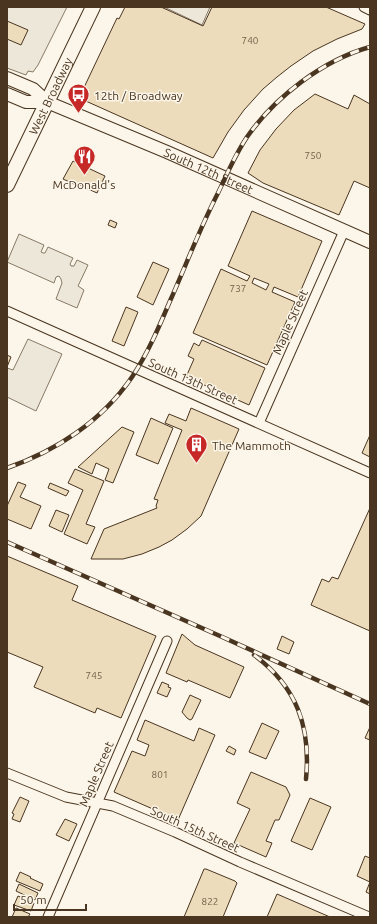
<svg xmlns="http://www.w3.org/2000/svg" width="377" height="924" viewBox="0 0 377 924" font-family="Ubuntu,sans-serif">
	<rect width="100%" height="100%" fill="#fbf6e9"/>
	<!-- parking -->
	<g fill="#ede7d9" stroke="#887966">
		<path d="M 7,7 L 67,7 L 38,65 L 33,72 L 28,71 L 26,75 L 7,68 Z"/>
		<path d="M 164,7 L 210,7 L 202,25 Z"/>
		<path d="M 19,234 L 44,245 L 41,252 L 43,253 L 45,253 L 48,247 L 73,258 L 70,264 L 71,266 L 74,266 L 77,260 L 88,265 L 78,286 L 84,290 L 77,308 L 56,299 L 62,283 L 61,279 L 59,276 L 56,277 L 54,283 L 7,262 Z"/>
		<path d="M 28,339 L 62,354 L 36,411 L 7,397 L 7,368 L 13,370 Z"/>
	</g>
	<!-- building -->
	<g fill="#ecdcbc" stroke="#4a3520" fill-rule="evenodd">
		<path d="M 125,7 L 161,7 L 203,26 L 212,7 L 326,7 L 365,24 L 362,29 L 337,39 L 313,51 L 291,66 L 277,77 L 263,89 L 244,110 L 228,132 L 213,158 L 79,98 L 117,18 L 119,19 Z"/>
		<path d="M 7,21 L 28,30 L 21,45 L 7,39 Z"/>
		<path d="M 315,94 L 348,109 L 354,95 L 370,104 L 370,188 L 354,181 L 339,215 L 263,183 L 248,173 L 260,150 L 276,129 L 294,110 Z"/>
		<path d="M 73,161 L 105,176 L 97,193 L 77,184 L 76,185 L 63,179 Z"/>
		<path d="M 252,211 L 322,241 L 298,297 L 274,287 L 272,292 L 295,302 L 267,365 L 193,333 L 221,269 L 247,281 L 250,276 L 228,266 ZM 254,278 L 269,284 L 266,290 L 252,283 Z"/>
		<path d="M 110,220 L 117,223 L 115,228 L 108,225 Z"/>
		<path d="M 153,262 L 169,269 L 153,305 L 137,297 Z"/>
		<path d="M 126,307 L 138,312 L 124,346 L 112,341 Z"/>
		<path d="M 202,340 L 265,368 L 249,405 L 186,377 L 194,359 L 188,356 L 194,343 L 199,346 Z"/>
		<path d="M 7,355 L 11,357 L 7,367 Z"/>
		<path d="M 191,408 L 239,429 L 201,516 L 187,529 L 172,540 L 159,547 L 142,554 L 123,559 L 91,559 L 104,529 L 157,508 L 156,506 L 158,500 L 154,499 L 182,430 L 165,423 L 169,414 L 186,421 Z"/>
		<path d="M 151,418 L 173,428 L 158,464 L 136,455 Z"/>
		<path d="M 122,427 L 134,432 L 113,483 L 105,480 L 109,469 L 96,463 L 92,474 L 78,467 Z"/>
		<path d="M 370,435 L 370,457 L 362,453 Z"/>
		<path d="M 75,469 L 104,481 L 86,524 L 95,527 L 87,544 L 64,534 L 83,490 L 68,483 Z"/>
		<path d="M 18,482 L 26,485 L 20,497 L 41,506 L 31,529 L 7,519 L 7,506 Z"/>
		<path d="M 50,483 L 69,491 L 66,496 L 48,488 Z"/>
		<path d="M 370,508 L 370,631 L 311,605 L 322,579 L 329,582 L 332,577 L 338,579 Z"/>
		<path d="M 56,510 L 69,515 L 62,532 L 49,526 Z"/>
		<path d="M 7,556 L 78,586 L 72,600 L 156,636 L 121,718 L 97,708 L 95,713 L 34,687 L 43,667 L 7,652 Z"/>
		<path d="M 182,634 L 195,645 L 244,667 L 230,698 L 188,680 L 187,682 L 166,673 Z"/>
		<path d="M 282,636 L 294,642 L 289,654 L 277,649 Z"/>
		<path d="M 162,682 L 169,685 L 168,687 L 171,688 L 167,697 L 157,693 Z"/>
		<path d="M 190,695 L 201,700 L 192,719 L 190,720 L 187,718 L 182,712 Z"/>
		<path d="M 145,720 L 194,741 L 199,728 L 215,735 L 178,820 L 114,792 L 132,751 L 145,756 L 149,745 L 137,740 Z"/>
		<path d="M 262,723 L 279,731 L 266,759 L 249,752 Z"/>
		<path d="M 370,727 L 370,740 L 365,738 Z"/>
		<path d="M 229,746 L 236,750 L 234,755 L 226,751 Z"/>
		<path d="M 251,772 L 286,787 L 290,795 L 279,820 L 275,820 L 266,841 L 272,843 L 266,857 L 234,843 L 250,809 L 237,803 Z"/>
		<path d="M 20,797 L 29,801 L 20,822 L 12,819 L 14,814 L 12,813 Z"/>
		<path d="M 310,798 L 331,807 L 312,850 L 291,841 Z"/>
		<path d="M 65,819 L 77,824 L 69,841 L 56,835 Z"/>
		<path d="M 365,856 L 370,858 L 370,882 L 357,876 Z"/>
		<path d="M 204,869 L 206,869 L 235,881 L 237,883 L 223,917 L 184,917 Z"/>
		<path d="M 20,872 L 31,877 L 30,878 L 43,884 L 40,891 L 16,881 Z"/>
		<path d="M 370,882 L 370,894 L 366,892 Z"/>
		<path d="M 19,884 L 38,893 L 35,900 L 16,891 Z"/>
		<path d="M 277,894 L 330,917 L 267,917 Z"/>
		<path d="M 18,896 L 34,903 L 31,911 L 14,905 Z"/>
		<path d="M 16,908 L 30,914 L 28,917 L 12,917 Z"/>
	</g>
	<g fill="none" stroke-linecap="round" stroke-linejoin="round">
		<defs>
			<g id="street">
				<path d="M 364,7 L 370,10"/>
				<path d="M 7,311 L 370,473"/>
				<path d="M 259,423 L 344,231"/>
				<path d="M 7,773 L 66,797 L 113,806 L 175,832 L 240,862 L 369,917"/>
				<path d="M 48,917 L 167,641"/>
			</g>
			<g id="secondary">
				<path id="s1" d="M 7,78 L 33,89 L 47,102 L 167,152 L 370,242"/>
				<path d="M 7,94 L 26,102 L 47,102"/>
			</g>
			<g id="primary">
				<path id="s2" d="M 7,185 L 93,7"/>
			</g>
		</defs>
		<!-- street casing -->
		<use href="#street" stroke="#4a3520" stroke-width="11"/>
		<!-- secondary casing -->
		<use href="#secondary" stroke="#4a3520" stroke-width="14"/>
		<!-- primary casing -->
		<use href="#primary" stroke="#4a3520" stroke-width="16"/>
		<!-- street -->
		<use href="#street" stroke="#fbf6e9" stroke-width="9"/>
		<!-- secondary -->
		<use href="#secondary" stroke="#fbf6e9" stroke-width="12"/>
		<!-- primary -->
		<use href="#primary" stroke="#fbf6e9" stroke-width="14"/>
		<defs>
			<g id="rail">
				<path d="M 7,468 C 56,451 102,421 132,377 C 148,353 159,327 170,301 C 186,265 200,228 218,193 C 227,174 235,155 247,137 C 275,97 323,60 370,47"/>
				<path d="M 7,542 L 220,636 L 370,704"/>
				<path d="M 254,655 C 297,687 311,727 306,779"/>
			</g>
		</defs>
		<!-- rail casing -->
		<use href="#rail" stroke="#4a3520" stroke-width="4.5"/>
		<!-- rail -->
		<use href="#rail" stroke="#fbf6e9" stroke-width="3" stroke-dasharray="9" stroke-linecap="butt"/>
	</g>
	<!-- icons -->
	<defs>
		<symbol id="bus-pin" viewBox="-11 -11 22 30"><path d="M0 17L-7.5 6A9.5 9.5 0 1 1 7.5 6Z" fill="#c62828" stroke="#fbf6e9"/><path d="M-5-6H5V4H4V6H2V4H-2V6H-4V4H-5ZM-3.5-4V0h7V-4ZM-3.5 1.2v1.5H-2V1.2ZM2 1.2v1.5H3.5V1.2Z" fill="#fff"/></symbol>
		<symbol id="restaurant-pin" viewBox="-11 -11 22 30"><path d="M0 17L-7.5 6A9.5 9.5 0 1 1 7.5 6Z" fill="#c62828" stroke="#fbf6e9"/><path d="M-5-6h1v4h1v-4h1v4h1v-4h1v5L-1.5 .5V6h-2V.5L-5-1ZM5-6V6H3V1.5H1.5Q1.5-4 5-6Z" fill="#fff"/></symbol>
		<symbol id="building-pin" viewBox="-11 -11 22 30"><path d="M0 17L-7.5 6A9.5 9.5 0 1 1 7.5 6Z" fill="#c62828" stroke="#fbf6e9"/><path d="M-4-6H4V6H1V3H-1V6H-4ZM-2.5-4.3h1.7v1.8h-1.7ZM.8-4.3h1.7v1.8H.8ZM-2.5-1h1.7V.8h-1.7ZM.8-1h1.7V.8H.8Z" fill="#fff"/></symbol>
	</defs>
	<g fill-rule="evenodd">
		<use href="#bus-pin" x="66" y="82" width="25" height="34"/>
		<use href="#restaurant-pin" x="72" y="144" width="25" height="34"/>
		<use href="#building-pin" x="184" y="432" width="25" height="34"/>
	</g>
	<g text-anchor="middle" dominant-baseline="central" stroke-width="3" stroke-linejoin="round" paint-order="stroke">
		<!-- number labels -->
		<g font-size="10" fill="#725f47">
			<text x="250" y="40">740</text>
			<text x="313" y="155">750</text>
			<text x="238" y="288">737</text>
			<text x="94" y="675">745</text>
			<text x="160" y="774">801</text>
			<text x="210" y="901">822</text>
		</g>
		<!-- street labels -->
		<g font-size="12" fill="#4a3520" stroke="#fbf6e9">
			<text stroke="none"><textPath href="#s2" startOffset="99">West Broadway</textPath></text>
			<text stroke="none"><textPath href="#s1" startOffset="223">South 12th Street</textPath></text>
			<text transform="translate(290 322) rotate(-66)">Maple Street</text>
			<text transform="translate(193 381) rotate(24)">South 13th Street</text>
			<text transform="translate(96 774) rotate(-67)">Maple Street</text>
			<text transform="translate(195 829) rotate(24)">South 15th Street</text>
		</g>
		<!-- poi labels -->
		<g font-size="12" fill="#4a3520" stroke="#fbf6e9" text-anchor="start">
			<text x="94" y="95">12th / Broadway</text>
			<text x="84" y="184" text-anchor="middle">McDonald's</text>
			<text x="212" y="445">The Mammoth</text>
		</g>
	</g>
	<!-- border -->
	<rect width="377" height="924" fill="none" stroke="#4a3520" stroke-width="16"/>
	<!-- scale -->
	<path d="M14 904v6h72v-6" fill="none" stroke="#4a3520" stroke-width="2"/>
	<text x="20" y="904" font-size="12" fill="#4a3520" stroke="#fbf6e9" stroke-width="3" paint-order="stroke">50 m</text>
</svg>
